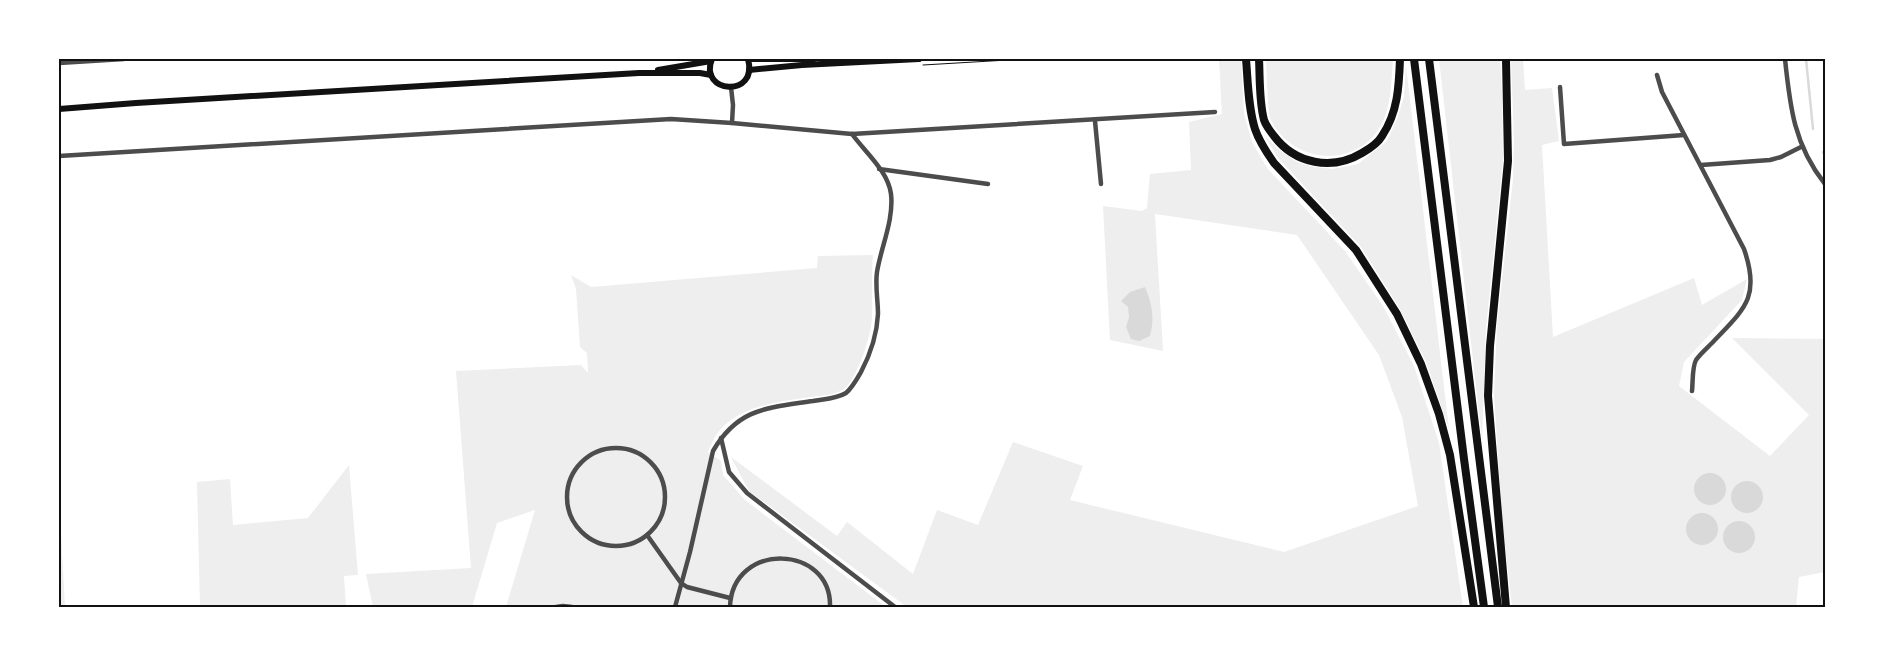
<svg xmlns="http://www.w3.org/2000/svg" width="1884" height="666" viewBox="0 0 1884 666" font-family="'Fira Sans Condensed',sans-serif">
	<rect width="100%" height="100%" fill="#fff"/>
	<!-- green -->
	<g fill="#eee">
		<path d="M 1219,59 L 1241,59 L 1244,114 L 1252,142 L 1267,168 L 1345,251 L 1383,306 L 1414,366 L 1439,443 L 1463,607 L 907,607 L 749,491 L 731,457 L 837,536 L 847,522 L 913,574 L 937,510 L 978,525 L 1013,442 L 1083,466 L 1070,500 L 1284,552 L 1418,506 L 1402,417 L 1379,355 L 1297,235 L 1155,214 L 1163,351 L 1110,340 L 1103,206 L 1142,211 L 1147,208 L 1150,174 L 1191,170 L 1189,122 L 1222,114 Z"/>
		<path d="M 1266,59 L 1393,59 C 1391,83 1392,112 1376,133 C 1348,169 1291,161 1271,120 C 1267,113 1267,70 1266,59 Z"/>
		<path d="M 1439,59 L 1500,59 L 1502,96 L 1503,159 L 1486,329 L 1482,440 Z"/>
		<path d="M 1511,59 L 1523,59 L 1525,90 L 1552,88 L 1559,141 L 1542,145 L 1553,337 L 1694,278 L 1702,305 L 1747,279 L 1742,300 L 1684,362 L 1679,386 L 1770,456 L 1809,415 L 1732,338 L 1825,339 L 1825,572 L 1799,577 L 1796,607 L 1512,607 L 1502,518 L 1494,394 L 1497,326 L 1513,179 L 1514,141 Z"/>
		<path d="M 1406,66 L 1449,429 L 1426,362 L 1400,309 L 1361,247 L 1278,158 L 1264,135 L 1279,150 L 1297,162 L 1314,167 L 1333,169 L 1358,164 L 1387,141 L 1397,119 L 1404,97 Z"/>
		<path d="M 873,255 C 871,276 873,296 872,317 C 872,334 857,379 844,389 C 841,391 836,393 833,394 C 796,400 740,401 717,434 C 713,439 711,446 708,452 L 721,461 L 723,475 L 745,500 L 886,607 L 506,607 L 535,510 L 497,523 L 472,607 L 373,607 L 366,574 L 471,568 L 456,371 L 581,365 L 588,373 L 587,353 L 580,347 L 576,289 L 571,275 L 591,287 L 817,268 L 818,256 Z"/>
		<path d="M 349,465 L 358,575 L 344,576 L 346,607 L 200,607 L 197,482 L 230,479 L 233,525 L 308,518 Z"/>
		<path d="M 59,496 L 65,607 L 59,607 Z"/>
	</g>
	<!-- water -->
	<g fill="#d9d9d9">
		<path d="M 1145,287 C 1152,304 1155,318 1150,336 L 1139,341 L 1131,339 L 1126,327 L 1129,317 L 1128,307 L 1121,301 L 1130,292 Z"/>
		<circle cx="1710" cy="489" r="16"/>
		<circle cx="1747" cy="497" r="16"/>
		<circle cx="1702" cy="529" r="16"/>
		<circle cx="1739" cy="537" r="16"/>
	</g>
	<g fill="none" stroke-linecap="round" stroke-linejoin="round">
		<!-- stream -->
		<g stroke="#d9d9d9" stroke-width="2.5">
			<path d="M 1806,59 L 1813,129"/>
			<path d="M 1823,152 L 1825,155"/>
		</g>
		<!-- path -->
		<path stroke="#111" stroke-width="1" d="M 923,65 L 1025,59"/>
		<!-- minor -->
		<g stroke="#4c4c4c" stroke-width="4.5">
			<path d="M 1785,59 C 1790,107 1794,145 1825,184"/>
			<path d="M 59,63 L 124,59"/>
			<path d="M 1657,75 L 1662,92 L 1744,249 C 1761,298 1744,309 1712,343 C 1707,348 1700,354 1696,360 C 1692,367 1693,382 1692,391"/>
			<path d="M 731,87 L 733,105 L 732,123"/>
			<path d="M 1560,87 L 1564,144 L 1684,135"/>
			<path d="M 1095,121 L 1101,184"/>
			<path d="M 59,156 L 671,119 L 732,123 L 852,134 L 1215,112"/>
			<path d="M 1701,165 L 1770,160 L 1781,157 L 1801,147"/>
			<path d="M 879,169 L 988,184"/>
			<path d="M 721,438 L 729,472 L 747,493 L 895,607"/>
			<circle cx="616" cy="497" r="49"/>
			<path d="M 647,535 L 681,583 L 687,587 L 730,598"/>
			<path d="M 556,607 L 563,606 L 572,607"/>
			<path d="M 675,607 L 690,552 L 713,451 C 738,408 767,408 813,401 C 824,399 836,399 846,393 C 852,388 857,379 861,372 C 871,353 877,335 878,314 C 878,300 875,286 877,272 C 881,247 894,220 891,194 C 888,171 865,152 852,134"/>
			<path d="M 730,607 C 732,541 832,544 830,607"/>
		</g>
		<!-- secondary -->
		<g stroke="#111" stroke-width="6">
			<path d="M 712,59 C 698,94 759,98 748,59"/>
			<path d="M 748,59 L 814,59"/>
			<path d="M 658,70 L 711,61"/>
			<path d="M 749,70 L 802,65 L 919,59"/>
			<path d="M 59,109 L 136,103 L 639,73 L 700,73 L 711,75"/>
		</g>
		<!-- motorway -->
		<g stroke="#111" stroke-width="8">
			<path d="M 1246,59 C 1248,82 1248,107 1255,129 C 1259,141 1267,153 1274,163 L 1356,250 L 1397,314 L 1421,364 L 1439,414 L 1450,455 L 1474,607"/>
			<path d="M 1259,59 C 1260,78 1259,101 1264,120 C 1266,126 1270,131 1274,136 C 1295,164 1332,171 1362,153 C 1369,149 1378,143 1382,136 C 1398,112 1399,86 1400,59"/>
			<path d="M 1414,59 L 1464,459 L 1484,607"/>
			<path d="M 1429,59 L 1498,607"/>
			<path d="M 1506,59 L 1508,161 L 1490,346 L 1488,396 L 1506,607"/>
		</g>
	</g>
	<!-- border -->
	<rect width="1884" height="666" fill="none" stroke="#ffffff" stroke-width="120"/>
	<rect x="60" y="60" width="1764" height="546" fill="none" stroke="#111" stroke-width="2"/>
</svg>
